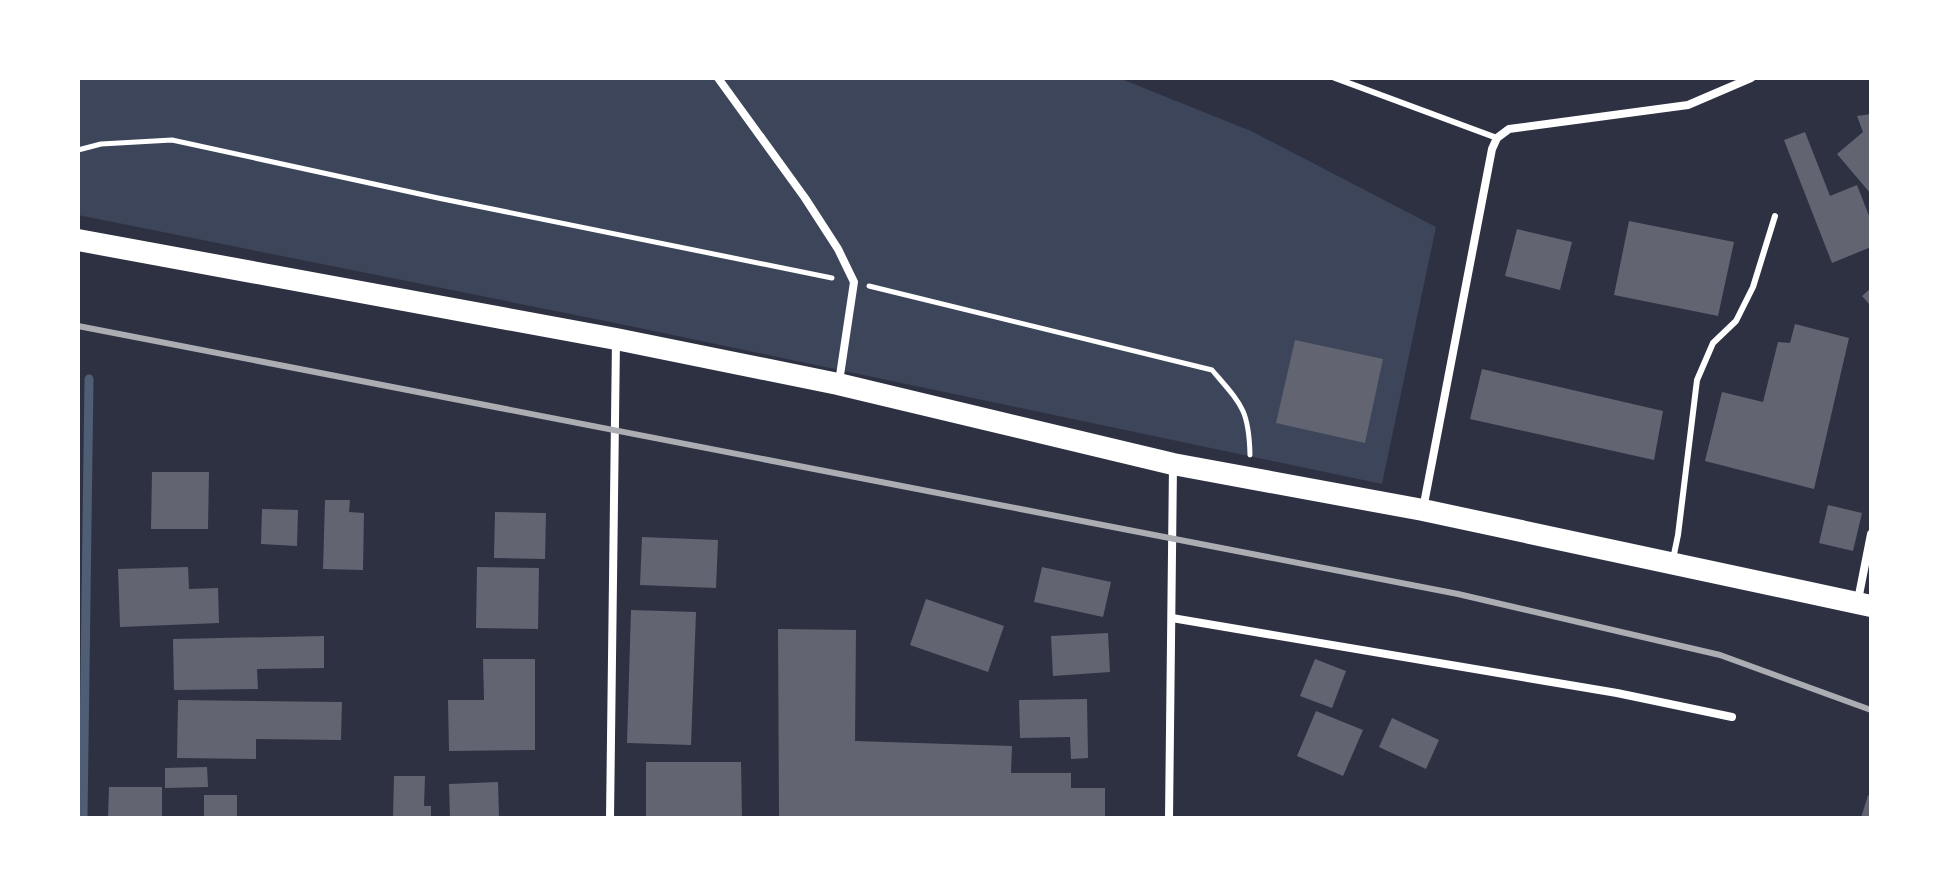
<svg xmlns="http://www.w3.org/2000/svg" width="1949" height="896" viewBox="0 0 1949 896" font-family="'Times New Roman',serif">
	<rect width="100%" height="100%" fill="#2d3142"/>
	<!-- green -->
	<path fill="#3c4559" d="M 78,78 L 1119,78 L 1251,131 L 1436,227 L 1382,484 L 630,326 L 78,215 Z"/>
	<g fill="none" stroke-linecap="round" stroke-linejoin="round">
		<!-- stream -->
		<path stroke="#4f5d75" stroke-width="9" d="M 83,818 L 89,379"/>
	</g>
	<!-- building -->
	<g fill="#626471">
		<path d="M 1871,114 L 1871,194 L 1837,154 L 1863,132 L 1857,116 Z"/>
		<path d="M 1805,132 L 1830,196 L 1857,185 L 1871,221 L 1871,247 L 1832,263 L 1784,140 Z"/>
		<path d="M 1629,221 L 1734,242 L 1718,316 L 1614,295 Z"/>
		<path d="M 1517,229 L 1572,242 L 1560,290 L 1505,276 Z"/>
		<path d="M 1871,288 L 1871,306 L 1862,296 Z"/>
		<path d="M 1795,324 L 1849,338 L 1814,489 L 1705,461 L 1722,392 L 1763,402 L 1778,342 L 1790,343 Z"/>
		<path d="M 1295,340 L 1383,359 L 1365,443 L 1276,423 Z"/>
		<path d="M 1482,369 L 1663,411 L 1654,460 L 1470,419 Z"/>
		<path d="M 152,472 L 209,472 L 208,529 L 151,529 Z"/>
		<path d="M 325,500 L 350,500 L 349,512 L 364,513 L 363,570 L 323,569 Z"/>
		<path d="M 1828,505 L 1862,513 L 1853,551 L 1819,543 Z"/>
		<path d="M 262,509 L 298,510 L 297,546 L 261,544 Z"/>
		<path d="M 495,512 L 546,513 L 545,559 L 494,558 Z"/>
		<path d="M 642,537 L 718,540 L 716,588 L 640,585 Z"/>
		<path d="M 188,567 L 189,589 L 218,588 L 219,623 L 120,627 L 118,569 Z"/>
		<path d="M 477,567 L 539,568 L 538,629 L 476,628 Z"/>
		<path d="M 1042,567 L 1111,582 L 1103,617 L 1034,602 Z"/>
		<path d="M 926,599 L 1004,626 L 988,672 L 910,645 Z"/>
		<path d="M 631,610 L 696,612 L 691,745 L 627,743 Z"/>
		<path d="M 778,629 L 856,630 L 855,741 L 1012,746 L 1011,773 L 1071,773 L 1071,788 L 1105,788 L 1105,818 L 779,818 Z"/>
		<path d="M 1108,633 L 1110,672 L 1053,676 L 1051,636 Z"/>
		<path d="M 324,636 L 324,668 L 257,669 L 258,689 L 174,690 L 173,639 Z"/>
		<path d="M 483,659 L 535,659 L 535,750 L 449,751 L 448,700 L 484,700 Z"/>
		<path d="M 1315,659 L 1346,671 L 1332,708 L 1300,696 Z"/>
		<path d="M 1087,699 L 1088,758 L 1071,759 L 1070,737 L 1020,738 L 1019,700 Z"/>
		<path d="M 178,700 L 342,702 L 341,740 L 256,739 L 256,759 L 177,758 Z"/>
		<path d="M 1316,711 L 1363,730 L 1343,776 L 1297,756 Z"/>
		<path d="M 1392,718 L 1439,740 L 1426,769 L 1379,747 Z"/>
		<path d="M 646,762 L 741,762 L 742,818 L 646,818 Z"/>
		<path d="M 207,767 L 208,787 L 165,788 L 165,768 Z"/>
		<path d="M 394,776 L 425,776 L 424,806 L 431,806 L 431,818 L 393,818 Z"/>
		<path d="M 498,782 L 499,818 L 450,818 L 449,784 Z"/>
		<path d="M 109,787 L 162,787 L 162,818 L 108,818 Z"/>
		<rect x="204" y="795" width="33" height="23"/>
		<path d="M 1868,795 L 1871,796 L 1871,818 L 1861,818 Z"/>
	</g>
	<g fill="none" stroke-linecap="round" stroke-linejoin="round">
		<!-- path -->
		<g stroke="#fff" stroke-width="5">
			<path d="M 78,150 L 101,144 L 172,140 L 438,198 L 832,278"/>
			<path d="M 869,286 L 1212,370 C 1241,404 1249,409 1250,455"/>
		</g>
		<!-- service -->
		<g stroke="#fff" stroke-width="6">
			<path d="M 1335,78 L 1497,138"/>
			<path d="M 1673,559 L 1678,535 L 1697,380 L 1713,343 L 1736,321 L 1753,287 L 1775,216"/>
		</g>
		<!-- minor -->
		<g stroke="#fff" stroke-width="8">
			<path d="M 718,78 L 805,198 L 838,249 L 854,282 L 839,382"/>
			<path d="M 1423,509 L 1492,149 L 1497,138 L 1509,129 L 1688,105 L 1751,78"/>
			<path d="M 1858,600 L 1871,534"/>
			<path d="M 1172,618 L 1617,693 L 1732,717"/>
			<path d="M 610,818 L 616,340"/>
			<path d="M 1169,818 L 1173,465"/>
		</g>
		<!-- trunk -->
		<path stroke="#fff" stroke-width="22" d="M 78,240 L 616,339 L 838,384 L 1173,464 L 1423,510 L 1871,606"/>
		<!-- rail -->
		<path stroke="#abadb3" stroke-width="6" d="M 78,326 L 1458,594 L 1720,655 L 1871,710"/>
	</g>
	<!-- border -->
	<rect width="1949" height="896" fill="none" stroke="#ffffff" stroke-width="160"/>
</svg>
